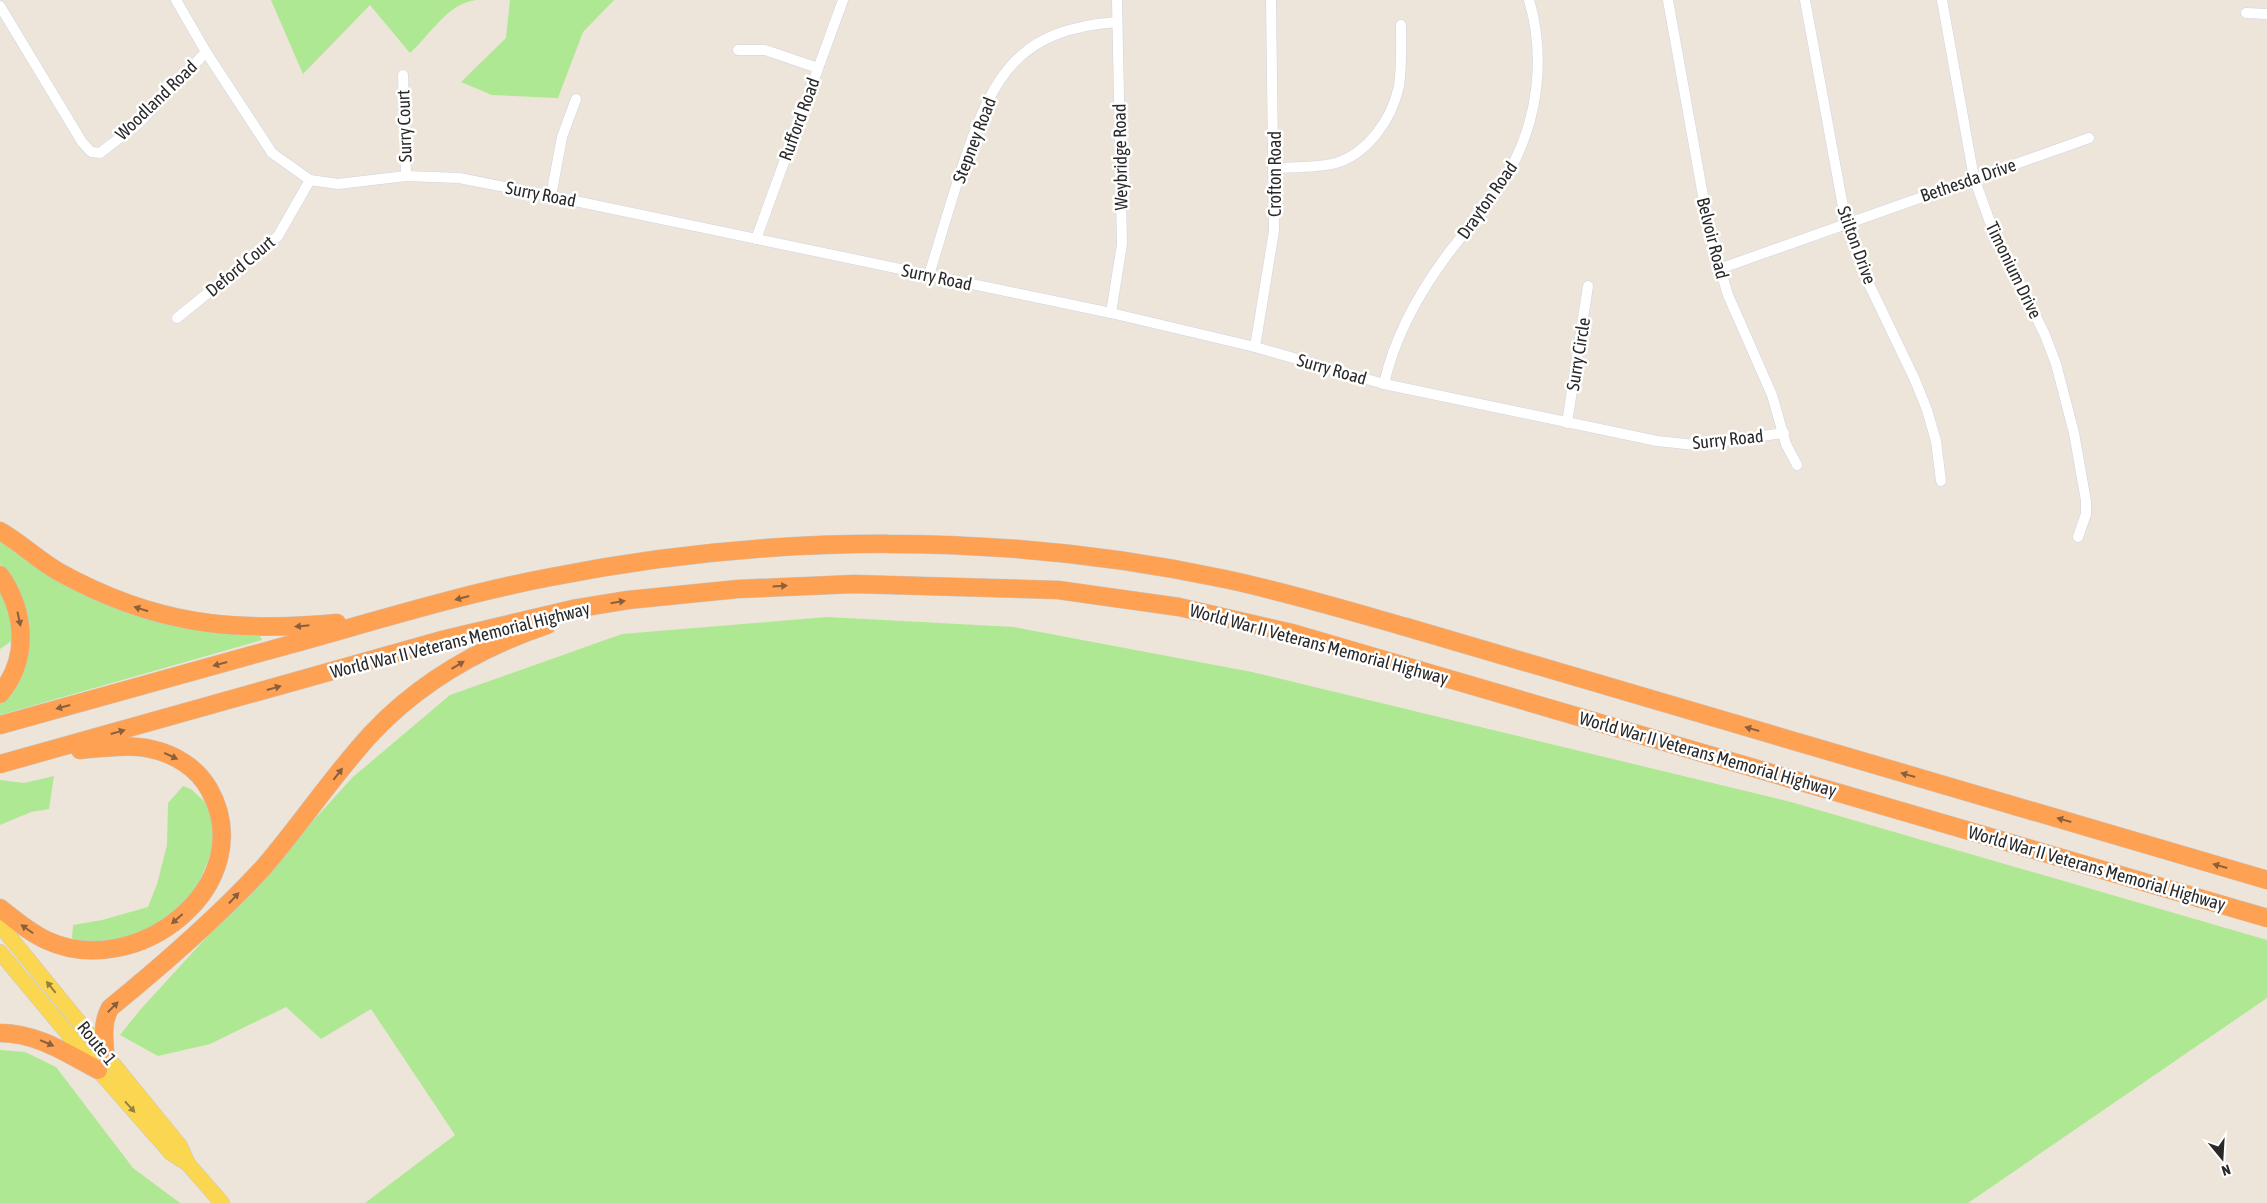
<svg xmlns="http://www.w3.org/2000/svg" width="2267" height="1203" viewBox="0 0 2267 1203" font-family="'Asap Condensed',sans-serif">
	<rect width="100%" height="100%" fill="#ede5da"/>
	<!-- green -->
	<g fill="#aee892">
		<path d="M 271,0 L 476,0 C 448,3 430,35 410,53 L 370,5 L 303,74 Z"/>
		<path d="M 510,0 L 614,0 L 583,32 L 558,98 L 492,95 L 461,82 L 506,38 Z"/>
		<path d="M 0,539 L 22,554 L 212,631 L 260,636 L 262,640 L 0,715 L 0,703 L 16,680 L 16,585 L 0,564 Z"/>
		<path d="M 0,587 L 9,605 L 13,640 L 0,649 Z"/>
		<path d="M 827,617 L 1014,627 L 1252,672 L 1791,802 L 2267,940 L 2267,998 L 1968,1203 L 365,1203 L 455,1135 L 371,1009 L 321,1039 L 286,1007 L 210,1044 L 158,1056 L 120,1035 L 140,1010 L 353,777 L 450,695 L 622,634 Z"/>
		<path d="M 54,776 L 49,809 L 31,812 L 0,825 L 0,780 L 24,783 Z"/>
		<path d="M 183,786 L 191,789 L 207,804 L 212,817 L 214,840 L 208,861 L 193,896 L 154,929 L 105,946 L 81,943 L 72,938 L 73,925 L 102,920 L 148,907 L 157,884 L 167,845 L 168,803 Z"/>
		<path d="M 0,1050 L 25,1052 L 56,1067 L 133,1168 L 180,1203 L 0,1203 Z"/>
	</g>
	<g fill="none" stroke-linecap="round" stroke-linejoin="round">
		<defs>
			<g id="street">
				<path d="M 176,0 L 206,52 L 272,153 L 310,180 L 338,184 L 406,176 L 459,178 L 551,196 L 1111,313 L 1255,347 L 1384,384 L 1657,441 L 1695,445 L 1784,433"/>
				<path d="M 1668,0 L 1710,235 L 1728,295 L 1772,395 L 1786,444 L 1797,465"/>
				<path d="M 1805,0 L 1846,223 L 1869,284 L 1915,380 L 1927,410 L 1936,441 L 1941,481"/>
				<path d="M 1942,0 L 1974,178 L 1991,225 L 2045,335 L 2056,364 L 2074,433 L 2086,501 L 2086,514 L 2078,537"/>
				<path d="M 0,6 L 82,142 L 91,152 L 100,153 L 139,123 L 206,52"/>
				<path d="M 2246,13 L 2267,14"/>
				<path d="M 738,50 L 765,50 L 818,68"/>
				<path d="M 403,75 L 406,176"/>
				<path d="M 1275,168 C 1294,167 1317,168 1336,163 C 1368,153 1392,119 1399,86 C 1402,66 1401,45 1401,25"/>
				<path d="M 551,196 L 562,137 L 576,99"/>
				<path d="M 756,239 L 843,0"/>
				<path d="M 1719,269 L 2089,138"/>
				<path d="M 929,275 C 941,236 952,197 965,159 C 994,73 1020,29 1117,22"/>
				<path d="M 1111,313 L 1122,244 L 1117,0"/>
				<path d="M 177,318 L 278,236 L 310,180"/>
				<path d="M 1255,347 L 1274,231 L 1271,0"/>
				<path d="M 1384,384 C 1394,338 1419,293 1447,255 C 1468,228 1491,202 1508,173 C 1538,122 1546,57 1529,0"/>
				<path d="M 1567,423 L 1588,286"/>
			</g>
			<g id="primary">
				<path d="M 0,925 L 180,1146 L 188,1164"/>
				<path d="M 0,952 L 98,1070 L 171,1153 L 188,1164 L 222,1203"/>
			</g>
			<g id="highway">
				<path d="M 0,531 C 21,543 38,560 59,572 C 153,624 232,633 337,623"/>
				<path d="M 0,575 C 25,611 30,658 0,694"/>
				<path d="M 0,725 C 100,697 200,670 299,642 C 382,619 466,593 551,577 C 772,533 1004,532 1225,579 C 1286,592 1346,610 1406,627 L 2267,880"/>
				<path d="M 0,764 L 446,639 L 573,609 L 628,600 L 738,589 L 854,584 L 1058,590 L 1179,607 L 1292,633 L 2267,918"/>
				<path d="M 0,908 C 15,920 29,932 46,940 C 138,983 262,883 209,789 C 197,768 175,754 151,749 C 129,744 103,748 80,750"/>
				<path d="M 0,1033 C 37,1033 66,1053 98,1070"/>
				<path d="M 105,1052 C 104,1036 102,1023 110,1008 C 164,964 216,919 263,868 C 301,824 333,775 372,733 C 420,682 482,647 547,625"/>
			</g>
		</defs>
		<!-- street casing -->
		<use href="#street" stroke="#cfd3e4" stroke-width="11"/>
		<!-- primary casing -->
		<use href="#primary" stroke="#c7c7c7" stroke-width="16"/>
		<!-- highway casing -->
		<use href="#highway" stroke="#c7c7c7" stroke-width="19"/>
		<!-- street -->
		<use href="#street" stroke="#fff" stroke-width="10"/>
		<!-- primary -->
		<use href="#primary" stroke="#fbd751" stroke-width="15"/>
		<!-- highway -->
		<use href="#highway" stroke="#ffa153" stroke-width="18"/>
	</g>
	<!-- one-way arrows -->
	<defs><path id="oneway-solid" d="M-6-.8H1V-3.2L6.5 0L1 3.2V.8H-6Z" transform="scale(1.25)"/></defs>
	<g fill="#895f3c">
		<use href="#oneway-solid" transform="translate(780 586) rotate(-4)"/>
		<use href="#oneway-solid" transform="translate(462 598) rotate(165)"/>
		<use href="#oneway-solid" transform="translate(618 602) rotate(-9)"/>
		<use href="#oneway-solid" transform="translate(141 609) rotate(-162)"/>
		<use href="#oneway-solid" transform="translate(19 619) rotate(78)"/>
		<use href="#oneway-solid" transform="translate(302 626) rotate(174)"/>
		<use href="#oneway-solid" transform="translate(220 664) rotate(165)"/>
		<use href="#oneway-solid" transform="translate(458 665) rotate(-31)"/>
		<use href="#oneway-solid" transform="translate(274 688) rotate(-16)"/>
		<use href="#oneway-solid" transform="translate(63 707) rotate(165)"/>
		<use href="#oneway-solid" transform="translate(1752 729) rotate(-164)"/>
		<use href="#oneway-solid" transform="translate(118 732) rotate(-16)"/>
		<use href="#oneway-solid" transform="translate(171 756) rotate(25)"/>
		<use href="#oneway-solid" transform="translate(338 774) rotate(-52)"/>
		<use href="#oneway-solid" transform="translate(1908 775) rotate(-164)"/>
		<use href="#oneway-solid" transform="translate(2064 820) rotate(-164)"/>
		<use href="#oneway-solid" transform="translate(2220 866) rotate(-164)"/>
		<use href="#oneway-solid" transform="translate(234 898) rotate(-47)"/>
		<use href="#oneway-solid" transform="translate(177 919) rotate(139)"/>
		<use href="#oneway-solid" transform="translate(27 929) rotate(-145)"/>
		<use href="#oneway-solid" transform="translate(113 1007) rotate(-45)"/>
		<use href="#oneway-solid" transform="translate(47 1043) rotate(23)"/>
	</g>
	<g fill="#92803d">
		<use href="#oneway-solid" transform="translate(51 987) rotate(-129)"/>
		<use href="#oneway-solid" transform="translate(130 1107) rotate(48)"/>
	</g>
	<g text-anchor="middle" dominant-baseline="central" stroke-width="5" stroke-linejoin="round" paint-order="stroke">
		<!-- street labels -->
		<g font-size="18" fill="#292929" stroke="#fff">
			<text transform="translate(156 100) rotate(-44)">Woodland Road</text>
			<text transform="translate(799 119) rotate(-70)">Rufford Road</text>
			<text transform="translate(404 126) rotate(-92)">Surry Court</text>
			<text transform="translate(974 140) rotate(-69)">Stepney Road</text>
			<text transform="translate(1120 157) rotate(-91)">Weybridge Road</text>
			<text transform="translate(1274 174) rotate(-90)">Crofton Road</text>
			<text transform="translate(1968 180) rotate(-19)">Bethesda Drive</text>
			<text transform="translate(541 194) rotate(11)">Surry Road</text>
			<text transform="translate(1487 200) rotate(-55)">Drayton Road</text>
			<text transform="translate(1713 238) rotate(76)">Belvoir Road</text>
			<text transform="translate(1857 245) rotate(70)">Stilton Drive</text>
			<text transform="translate(240 266) rotate(-40)">Deford Court</text>
			<text transform="translate(2014 270) rotate(64)">Timonium Drive</text>
			<text transform="translate(937 277) rotate(12)">Surry Road</text>
			<text transform="translate(1578 354) rotate(-81)">Surry Circle</text>
			<text transform="translate(1332 369) rotate(16)">Surry Road</text>
			<text transform="translate(1728 439) rotate(-6)">Surry Road</text>
			<text transform="translate(460 640) rotate(-14)">World War II Veterans Memorial Highway</text>
			<text transform="translate(1319 644) rotate(15)">World War II Veterans Memorial Highway</text>
			<text transform="translate(1708 754) rotate(16)">World War II Veterans Memorial Highway</text>
			<text transform="translate(2097 868) rotate(16)">World War II Veterans Memorial Highway</text>
			<text transform="translate(97 1043) rotate(51)">Route 1</text>
		</g>
	</g>
	<!-- north arrow -->
	<g transform="translate(2222 1158) rotate(162)" stroke="#ffffff" stroke-width="4" paint-order="stroke">
	<path d="M0-4L9 19L0 12L-9 19Z" fill="#292929"/>
	<text y="-8" font-size="14" font-weight="bold" text-anchor="middle" fill="#292929">N</text>
	</g>
</svg>
